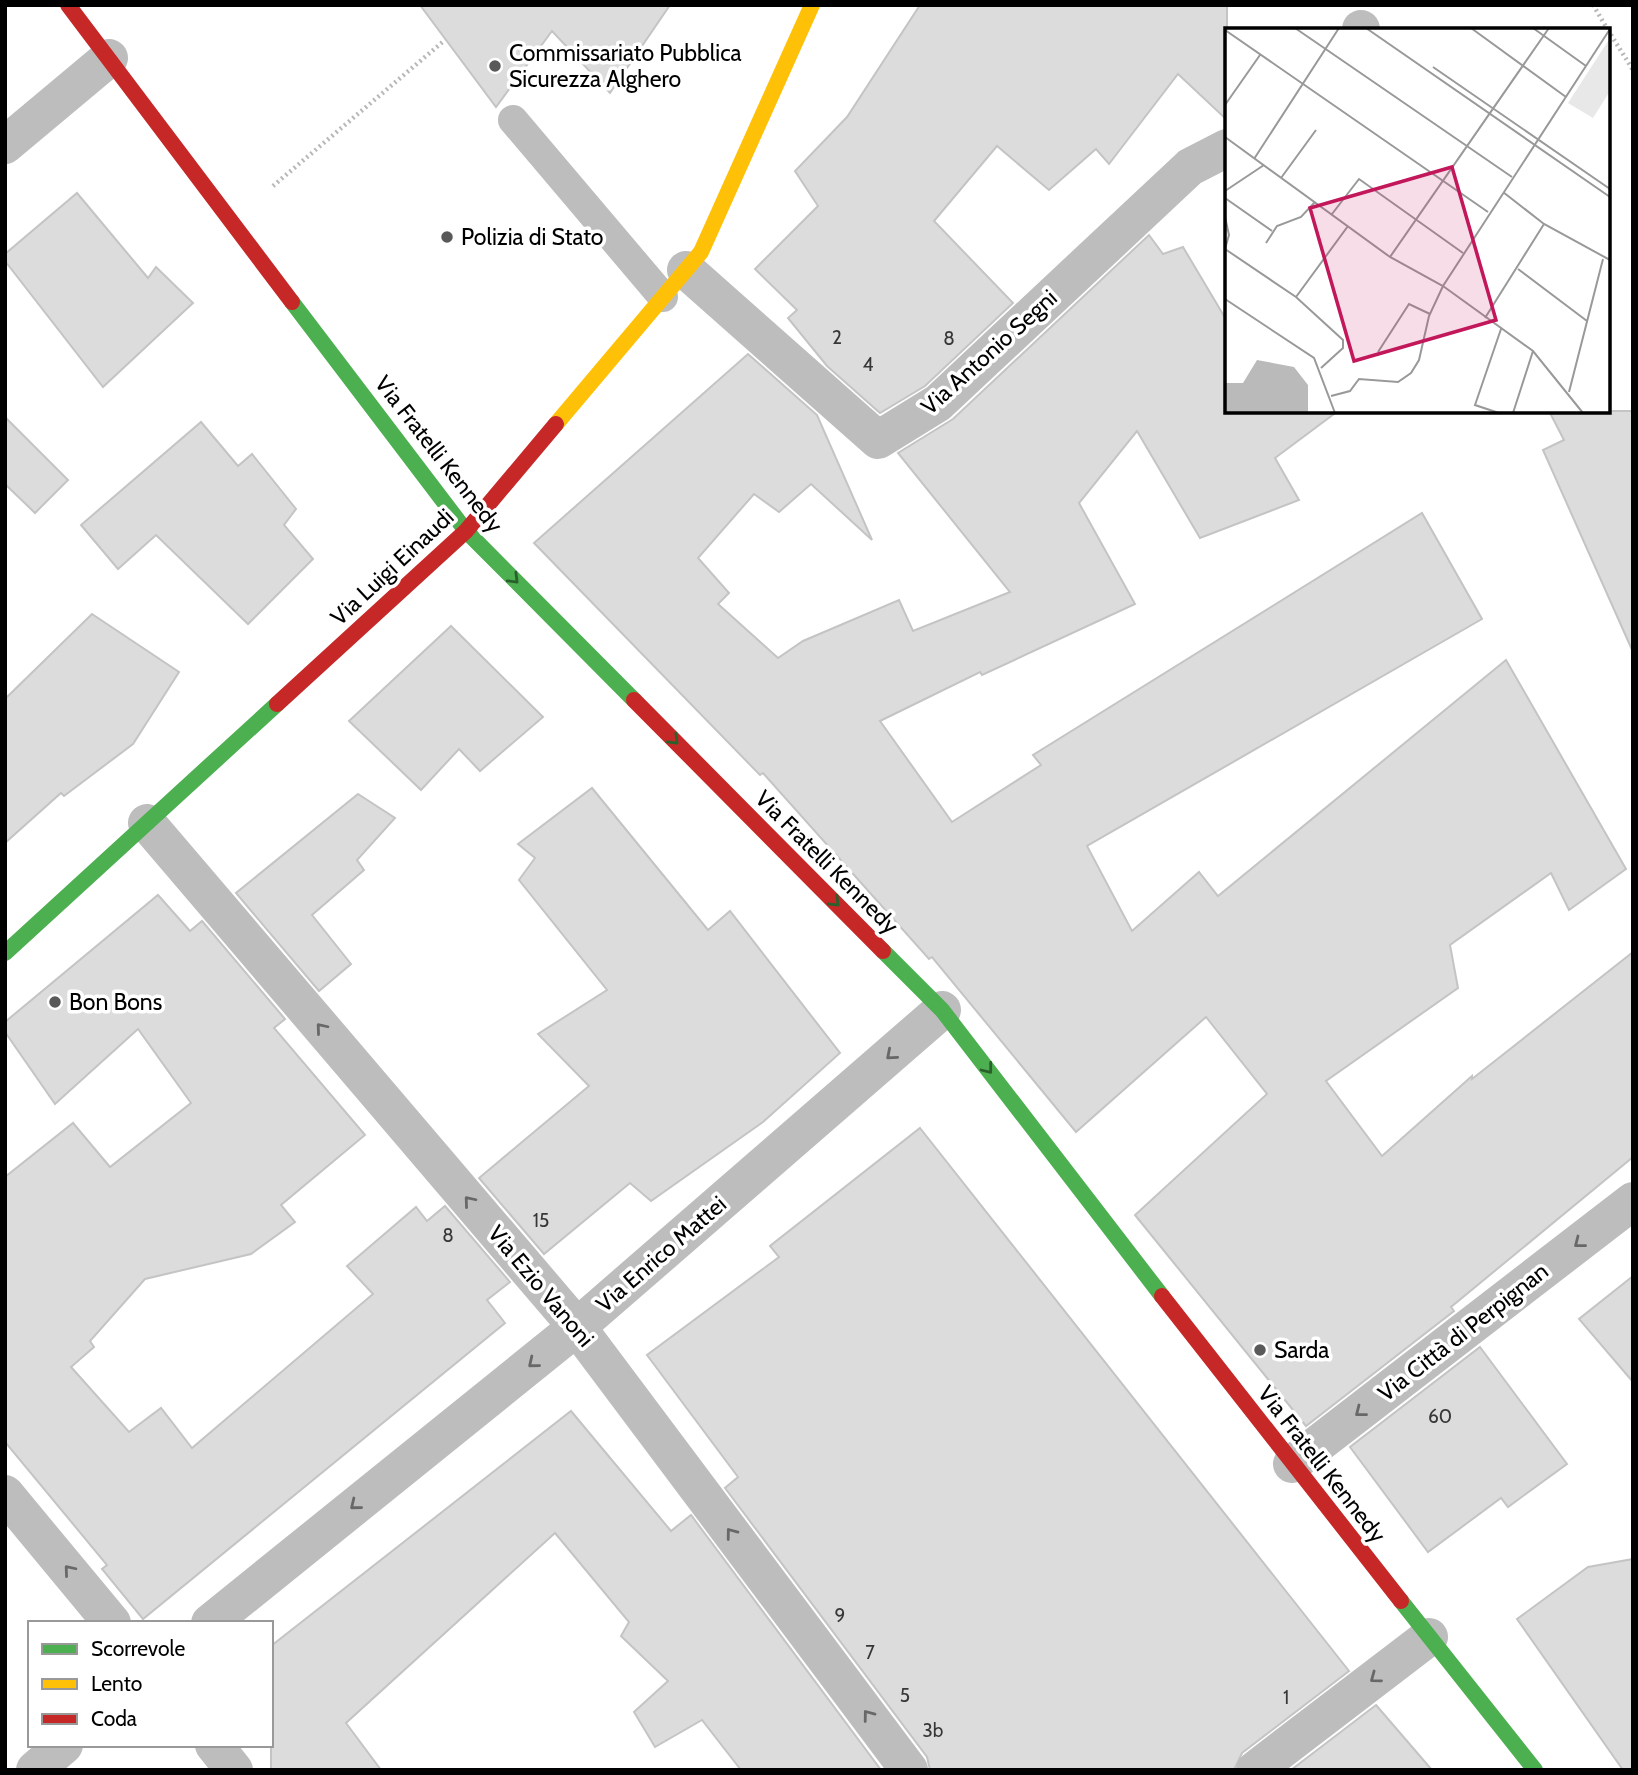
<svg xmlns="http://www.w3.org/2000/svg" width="1638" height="1775" viewBox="0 0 1638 1775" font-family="Cabin,sans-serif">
	<rect width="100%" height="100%" fill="#fff"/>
	<!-- building -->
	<g fill="#dcdcdc" stroke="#c4c4c4" stroke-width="2">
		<path d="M 420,5 L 670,5 L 610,93 L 552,31 L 496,107 Z"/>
		<path d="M 920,5 L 1227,5 L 1227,120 L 1178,74 L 1109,164 L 1096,149 L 1049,190 L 997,146 L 934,221 L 1013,303 L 925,386 L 880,413 L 827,366 L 788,318 L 797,310 L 755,269 L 818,206 L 795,171 L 847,117 Z"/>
		<path d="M 77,193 L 148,278 L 156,267 L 193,303 L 103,387 L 5,261 L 5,254 Z"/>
		<path d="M 1149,235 L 1163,254 L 1183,247 L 1227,321 L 1227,411 L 1338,411 L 1275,458 L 1299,500 L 1200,538 L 1137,431 L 1079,503 L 1135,604 L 982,675 L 980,672 L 880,721 L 952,822 L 1041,765 L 1033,755 L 1422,513 L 1482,619 L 1087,846 L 1132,931 L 1199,872 L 1218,896 L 1506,660 L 1626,869 L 1569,910 L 1551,873 L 1450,945 L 1458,988 L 1326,1081 L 1382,1156 L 1472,1076 L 1472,1079 L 1633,952 L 1633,1157 L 1451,1307 L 1454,1311 L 1306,1426 L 1135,1215 L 1267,1094 L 1206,1017 L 1076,1132 L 932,957 L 929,959 L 763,773 L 760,775 L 534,543 L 748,354 L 817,415 L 872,540 L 811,484 L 779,512 L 754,494 L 698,558 L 729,593 L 718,604 L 778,658 L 803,641 L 899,600 L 913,631 L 1010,592 L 898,453 L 953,419 Z"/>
		<path d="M 1549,411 L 1633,411 L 1633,652 L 1543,450 L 1564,440 Z"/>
		<path d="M 5,417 L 68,480 L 35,513 L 5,484 Z"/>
		<path d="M 201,422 L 238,466 L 252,454 L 296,509 L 284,525 L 313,559 L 248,624 L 156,535 L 118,569 L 81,525 Z"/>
		<path d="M 92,614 L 179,672 L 133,744 L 64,796 L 61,793 L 5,843 L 5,699 Z"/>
		<path d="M 451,626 L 543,717 L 480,771 L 459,749 L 421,790 L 349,721 Z"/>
		<path d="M 592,788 L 708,930 L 730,911 L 840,1053 L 763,1122 L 651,1201 L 630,1183 L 544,1254 L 479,1178 L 589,1086 L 538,1034 L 607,990 L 519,880 L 535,858 L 518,844 Z"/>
		<path d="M 358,794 L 395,818 L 357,860 L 364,870 L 312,915 L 351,964 L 319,991 L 236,893 Z"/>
		<path d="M 158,895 L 190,931 L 202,921 L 285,1019 L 274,1028 L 365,1135 L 281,1205 L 295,1222 L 251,1254 L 145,1279 L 90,1341 L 94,1347 L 71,1367 L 129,1432 L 161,1408 L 192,1448 L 373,1294 L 347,1266 L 416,1207 L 427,1221 L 445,1206 L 510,1282 L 487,1300 L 505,1323 L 143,1619 L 102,1569 L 107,1565 L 5,1442 L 5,1177 L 73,1123 L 110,1167 L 191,1103 L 138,1029 L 55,1104 L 5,1032 L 5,1022 Z"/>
		<path d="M 920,1128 L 1349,1671 L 1242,1753 L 1234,1770 L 930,1770 L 927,1757 L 725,1488 L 738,1477 L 647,1355 L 779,1257 L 770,1246 Z"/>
		<path d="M 1633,1276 L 1633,1382 L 1579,1319 Z"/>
		<path d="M 1480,1347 L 1567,1464 L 1508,1507 L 1501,1498 L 1428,1552 L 1350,1447 Z"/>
		<path d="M 571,1411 L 671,1531 L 691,1515 L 881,1770 L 741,1770 L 702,1720 L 655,1747 L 634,1712 L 668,1681 L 621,1636 L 629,1622 L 555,1533 L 346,1723 L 381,1770 L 271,1770 L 271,1646 Z"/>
		<path d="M 1633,1559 L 1633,1770 L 1623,1770 L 1517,1619 L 1588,1567 Z"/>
		<path d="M 1376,1705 L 1432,1770 L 1291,1770 Z"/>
	</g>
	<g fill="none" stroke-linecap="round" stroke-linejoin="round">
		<!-- path -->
		<g stroke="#b8b8b8" stroke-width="4.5" stroke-dasharray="2 3.5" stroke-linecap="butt">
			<path d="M 1593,5 L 1608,30"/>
			<path d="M 1608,30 L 1633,70"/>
			<path d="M 273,186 L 445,40"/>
		</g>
		<!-- lane -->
		<path stroke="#bdbdbd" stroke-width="30" d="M 513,120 L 663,297"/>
		<!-- street -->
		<g stroke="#bdbdbd" stroke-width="38">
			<path d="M 1361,30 L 1361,29"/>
			<path d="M 5,145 L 109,58"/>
			<path d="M 686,270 L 878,440 L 938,403 L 1190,167 L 1227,148"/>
			<path d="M 147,823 L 577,1327 L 909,1770"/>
			<path d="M 1292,1464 L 1633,1201"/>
			<path d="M 5,1494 L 112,1623"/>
			<path d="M 210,1623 L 577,1327 L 942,1010"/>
			<path d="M 214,1745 L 234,1770"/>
			<path d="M 35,1770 L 64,1745"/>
			<path d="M 1255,1770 L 1429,1637"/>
		</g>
		<!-- fast -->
		<g stroke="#4caf50" stroke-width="16">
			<path d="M 292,302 L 466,531 L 634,700"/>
			<path d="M 883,951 L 942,1010 L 1162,1296"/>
			<path d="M 5,953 L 277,704"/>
			<path d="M 1401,1601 L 1535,1770"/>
		</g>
		<!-- slow -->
		<path stroke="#ffc107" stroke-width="16" d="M 556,424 L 701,252 L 812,5"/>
		<!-- jam -->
		<g stroke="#c62828" stroke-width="16">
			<path d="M 68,5 L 292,302"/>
			<path d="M 634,700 L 883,951"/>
			<path d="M 277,704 L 466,531 L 556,424"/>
			<path d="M 1162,1296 L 1401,1601"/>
		</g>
	</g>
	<!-- one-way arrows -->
	<defs><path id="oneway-chevron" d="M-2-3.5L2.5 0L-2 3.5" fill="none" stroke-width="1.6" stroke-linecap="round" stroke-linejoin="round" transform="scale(1.75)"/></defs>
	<g stroke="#2a602c">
		<use href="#oneway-chevron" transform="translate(514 579) rotate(45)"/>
		<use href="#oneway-chevron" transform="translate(674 740) rotate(45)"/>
		<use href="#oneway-chevron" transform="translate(835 902) rotate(45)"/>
		<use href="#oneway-chevron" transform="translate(988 1069) rotate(52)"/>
	</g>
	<g stroke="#686868">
		<use href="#oneway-chevron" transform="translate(321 1028) rotate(-130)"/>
		<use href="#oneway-chevron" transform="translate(891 1055) rotate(139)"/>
		<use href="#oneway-chevron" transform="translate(469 1201) rotate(-130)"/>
		<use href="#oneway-chevron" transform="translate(1579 1243) rotate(142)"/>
		<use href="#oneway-chevron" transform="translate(533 1363) rotate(141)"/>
		<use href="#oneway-chevron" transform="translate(1360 1412) rotate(142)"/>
		<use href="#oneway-chevron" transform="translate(355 1505) rotate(141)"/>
		<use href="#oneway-chevron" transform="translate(731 1533) rotate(-127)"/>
		<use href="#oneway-chevron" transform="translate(69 1570) rotate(-130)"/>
		<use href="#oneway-chevron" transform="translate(1375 1678) rotate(143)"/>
		<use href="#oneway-chevron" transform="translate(868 1715) rotate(-127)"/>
	</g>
	<!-- markers -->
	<g fill="#595959" stroke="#fff" stroke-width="2.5">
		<circle cx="495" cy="66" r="7"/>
		<circle cx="447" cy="237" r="7"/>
		<circle cx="55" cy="1002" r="7"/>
		<circle cx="1260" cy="1350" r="7"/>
	</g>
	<g text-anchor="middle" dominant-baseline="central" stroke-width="7" stroke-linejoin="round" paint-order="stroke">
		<!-- number labels -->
		<g font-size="19" fill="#373737">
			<text x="837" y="337">2</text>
			<text x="949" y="338">8</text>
			<text x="868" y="364">4</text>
			<text x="541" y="1220">15</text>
			<text x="448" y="1235">8</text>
			<text x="1440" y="1416">60</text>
			<text x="840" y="1615">9</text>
			<text x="870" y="1652">7</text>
			<text x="905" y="1695">5</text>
			<text x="1286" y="1697">1</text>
			<text x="933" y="1730">3b</text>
		</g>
		<!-- poi labels -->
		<g font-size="23" fill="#000" stroke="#fff" text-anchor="start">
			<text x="509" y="53">Commissariato Pubblica<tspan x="509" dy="26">Sicurezza Alghero</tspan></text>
			<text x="461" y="237">Polizia di Stato</text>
			<text x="69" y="1002">Bon Bons</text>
			<text x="1274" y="1350">Sarda</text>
		</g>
		<!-- street labels -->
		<g font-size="23" fill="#000" stroke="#fff">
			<text transform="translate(989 352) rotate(-42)">Via Antonio Segni</text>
			<text transform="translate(439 454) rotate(52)">Via Fratelli Kennedy</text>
			<text transform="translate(392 567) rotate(-43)">Via Luigi Einaudi</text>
			<text transform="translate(827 862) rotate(45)">Via Fratelli Kennedy</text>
			<text transform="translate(661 1254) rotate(-41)">Via Enrico Mattei</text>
			<text transform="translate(541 1286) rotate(50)">Via Ezio Vanoni</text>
			<text transform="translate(1463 1332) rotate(-38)">Via Città di Perpignan</text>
			<text transform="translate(1322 1464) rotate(52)">Via Fratelli Kennedy</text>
		</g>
	</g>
	<!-- overview -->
	<g transform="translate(1225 28)">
		<rect width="385" height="385" fill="#fff"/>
		<path d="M 385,10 L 385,63 L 368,90 L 343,75 Z" fill="#e8e8e8"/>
		<path d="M 32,332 L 69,339 L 83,357 L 83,385 L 0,385 L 0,355 L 18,355 Z" fill="#bababa"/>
		<path fill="none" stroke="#999" stroke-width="2" d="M 70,0 L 287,149M 141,0 L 385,169M 246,0 L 341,69M 308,0 L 361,38M 0,2 L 263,184M 208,39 L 385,161M 0,77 L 35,27M 0,109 L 165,229 L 218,258 L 308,323 L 358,385M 29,131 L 114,0M 56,150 L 91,102M 0,163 L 39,137M 278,164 L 319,196 L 385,232M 0,170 L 47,203M 107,186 L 134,151 L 238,225M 0,189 L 4,207 L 0,221M 41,215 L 52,198 L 76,189 L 90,174M 0,221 L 71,269 L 118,312 L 118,320 L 96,340M 165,229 L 324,0M 293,241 L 362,293M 71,269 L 123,198M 0,271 L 89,330 L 110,385M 260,290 L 319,196M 153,324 L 184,276 L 205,286M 344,364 L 378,231M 106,368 L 125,363 L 134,351 L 173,354 L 186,345 L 194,332 L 204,288 L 218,258 L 385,1M 274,385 L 250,377 L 276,301M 288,385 L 308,323"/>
		<path fill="#c2185b" fill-opacity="0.15" stroke="#c2185b" stroke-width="3.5" d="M 227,139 L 271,292 L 129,333 L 85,180 Z"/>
		<rect width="385" height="385" fill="none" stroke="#000" stroke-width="3.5"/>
	</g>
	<!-- border -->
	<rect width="1638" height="1775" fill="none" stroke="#000000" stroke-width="14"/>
	<!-- legend -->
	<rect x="28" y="1621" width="245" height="126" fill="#ffffff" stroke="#999999" stroke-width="2"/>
	<rect x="42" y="1644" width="35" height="10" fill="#4caf50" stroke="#999999" stroke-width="2"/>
	<text x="91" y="1656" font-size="21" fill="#000000">Scorrevole</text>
	<rect x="42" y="1679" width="35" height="10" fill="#ffc107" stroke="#999999" stroke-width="2"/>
	<text x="91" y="1691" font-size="21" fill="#000000">Lento</text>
	<rect x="42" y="1714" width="35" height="10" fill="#c62828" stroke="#999999" stroke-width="2"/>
	<text x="91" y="1726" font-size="21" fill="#000000">Coda</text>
</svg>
